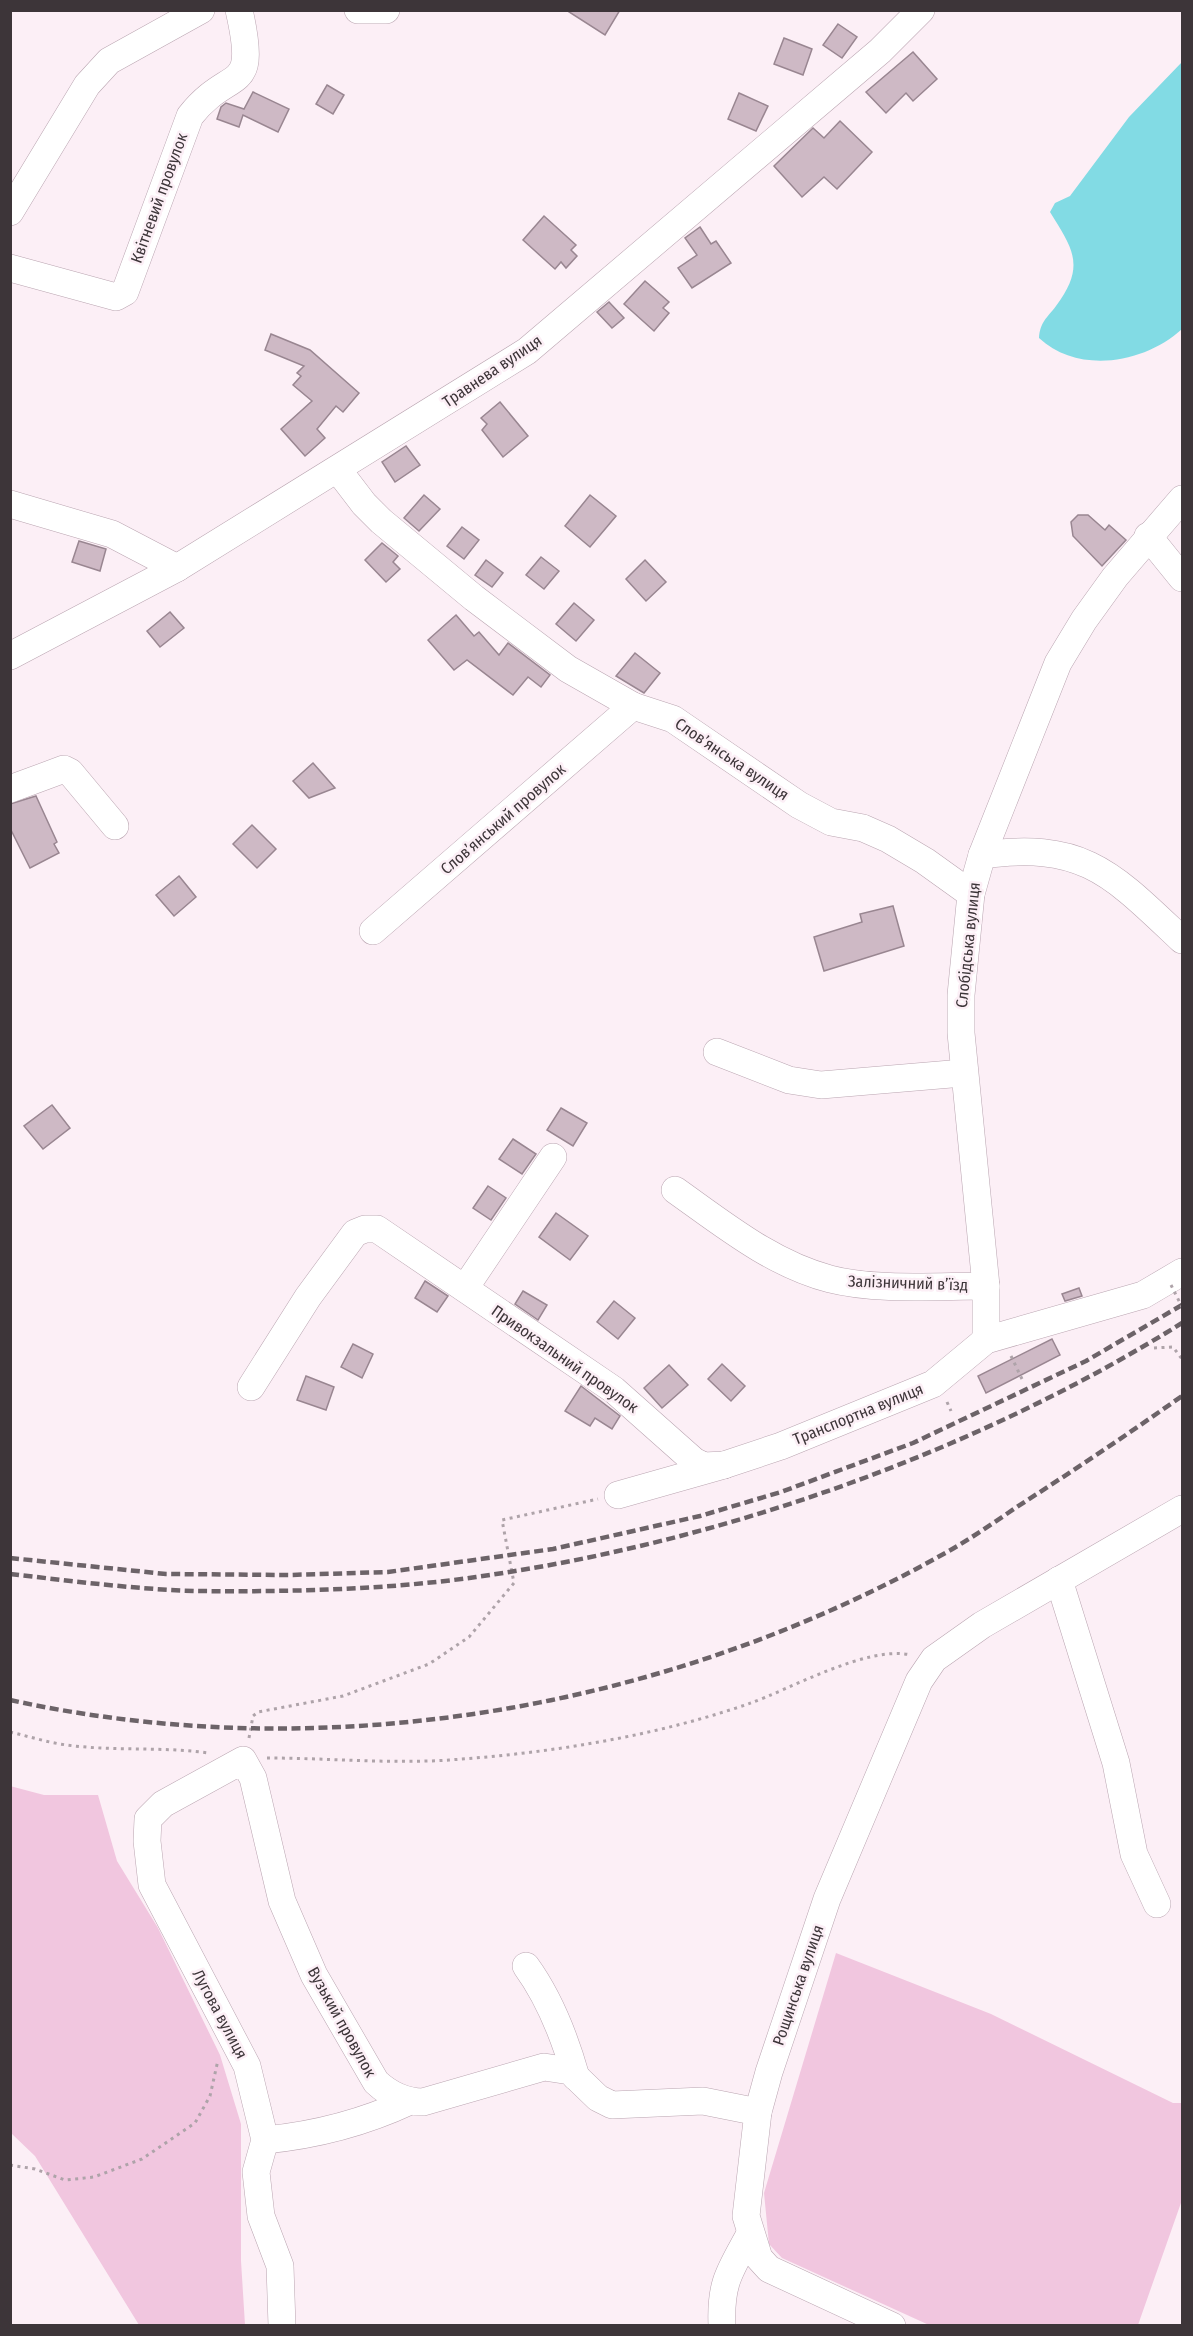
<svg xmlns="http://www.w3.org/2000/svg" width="1193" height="2336" font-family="'Fira Sans Condensed',sans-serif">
	<rect width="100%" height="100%" fill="#fceff6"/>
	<g fill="#f1c6df">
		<polygon points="10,1786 44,1795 98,1795 117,1861 158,1928 220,2055 241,2124 241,2261 245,2325 139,2325 35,2156 11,2133"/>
		<polygon points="836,1953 991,2014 1173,2103 1182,2103 1182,2200 1138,2325 929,2325 782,2258 769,2244 764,2193"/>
	</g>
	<path fill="#82dbe4" d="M1182,62v267c-37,34 -103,46 -143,9 1,-16 8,-20 17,-32 30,-40 17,-57 -6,-94l5,-9 15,-7 59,-79z"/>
	<g fill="#ceb9c5" stroke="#998691" stroke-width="1.5">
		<polygon points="566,10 620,10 605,35"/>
		<polygon points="838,24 857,37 842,58 823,45"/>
		<polygon points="784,38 812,49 803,75 774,64"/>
		<polygon points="913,52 937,79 913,101 906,93 886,113 866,92"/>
		<polygon points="327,85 344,95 333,114 316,104"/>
		<polygon points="253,92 289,109 278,132 243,115 239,127 217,119 221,107 226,103 244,109"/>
		<polygon points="739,93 768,106 756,131 728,119"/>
		<polygon points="840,121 872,152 837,189 824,177 802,197 774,166 813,128 824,138"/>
		<polygon points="544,216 576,245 571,250 577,256 566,268 561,262 555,269 523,240"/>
		<polygon points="700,227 711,244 716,241 731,263 692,288 678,268 697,255 685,238"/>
		<polygon points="645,281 669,302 663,308 669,313 654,331 624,304"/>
		<polygon points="609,302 624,318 612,328 597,312"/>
		<polygon points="271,334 310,350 359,393 343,412 336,406 317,429 325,438 305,456 281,429 312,401 293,385 301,376 297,373 304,366 265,350"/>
		<polygon points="500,402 528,436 503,457 482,430 487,424 481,418"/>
		<polygon points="406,446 420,465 395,482 382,462"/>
		<polygon points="424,495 440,509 419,531 404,518"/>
		<polygon points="590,495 616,516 590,547 565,526"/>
		<polygon points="1078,515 1088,515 1105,530 1109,525 1126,540 1102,566 1073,536 1071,522"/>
		<polygon points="462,527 479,540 464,559 447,546"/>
		<polygon points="79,541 106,549 100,571 72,562"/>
		<polygon points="382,543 398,556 393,562 400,569 386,582 365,560"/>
		<polygon points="541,557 559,571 544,589 526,575"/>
		<polygon points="486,560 503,573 492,587 475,575"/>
		<polygon points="645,560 666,582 646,601 626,579"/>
		<polygon points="574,603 594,620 576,641 556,624"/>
		<polygon points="170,612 184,628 160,647 147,631"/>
		<polygon points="456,615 474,636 479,632 499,655 508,643 550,675 541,687 528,677 513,695 467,660 454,670 428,640"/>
		<polygon points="635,653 660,673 644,693 616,676"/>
		<polygon points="313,763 335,788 309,798 293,781"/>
		<polygon points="36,796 57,842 54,844 59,853 30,868 10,828 10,804"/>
		<polygon points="252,825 276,849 257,868 233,844"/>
		<polygon points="179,876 196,897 174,916 156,895"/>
		<polygon points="893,906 904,946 824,971 814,937 862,922 860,914"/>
		<polygon points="52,1105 70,1128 43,1149 24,1126"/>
		<polygon points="561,1108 587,1123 573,1146 547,1130"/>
		<polygon points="513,1139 536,1154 522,1174 499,1159"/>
		<polygon points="488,1186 506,1198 491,1220 473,1208"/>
		<polygon points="556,1213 588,1236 570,1260 539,1237"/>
		<polygon points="425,1281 448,1296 437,1312 415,1298"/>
		<polygon points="1079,1288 1082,1296 1065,1301 1062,1294"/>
		<polygon points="523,1291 547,1305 538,1320 515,1304"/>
		<polygon points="614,1301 635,1318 618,1339 597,1322"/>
		<polygon points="1052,1339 1060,1355 986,1393 978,1376"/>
		<polygon points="353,1344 373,1354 362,1378 341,1367"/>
		<polygon points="722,1364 745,1386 731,1401 708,1379"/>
		<polygon points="669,1365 688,1385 662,1408 644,1388"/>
		<polygon points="306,1376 334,1387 326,1410 297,1400"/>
		<polygon points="581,1386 620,1416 612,1429 595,1418 590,1426 565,1411"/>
	</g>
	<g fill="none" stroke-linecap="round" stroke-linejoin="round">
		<g stroke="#baa5b1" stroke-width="28">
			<g id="minor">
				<polyline points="358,10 386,10"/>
				<polyline points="10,212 87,85 109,61 201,10"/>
				<path d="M10,268l106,29 9,-5 65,-176c41,-52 69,-18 49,-106"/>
				<polyline points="338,470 364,504 381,521 474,598 568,669 633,706 673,719 799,805 831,822 863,828 888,839 925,861 971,894"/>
				<polyline points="10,504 112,534 177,568"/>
				<polyline points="1148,536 1182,578"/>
				<polyline points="10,656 177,568 527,351 880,51 921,10"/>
				<polyline points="10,789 64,769 70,772 115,826"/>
				<path d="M982,855c102,-14 130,19 200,85"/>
				<polyline points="373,931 633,706"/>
				<polyline points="717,1052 789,1080 821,1085 963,1073"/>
				<path d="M675,1190c48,34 97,74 155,89 47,12 107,7 156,7"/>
				<polyline points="465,1288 553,1157"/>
				<polyline points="986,1340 986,1286 961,1033 961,995 971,894 982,855 1058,663 1084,620 1115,577 1182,499"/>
				<polyline points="251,1387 308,1297 355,1233 365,1229 377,1229 614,1390 694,1461 704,1466 724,1465"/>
				<polyline points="618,1495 724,1465 781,1446 933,1384 986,1340 1143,1295 1182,1272"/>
				<polyline points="1059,1580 1116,1763 1134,1854 1157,1904"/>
				<path d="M526,1966c24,33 39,72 50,111"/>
				<path d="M265,2140c52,-5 98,-17 145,-39"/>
				<path d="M282,2326l-2,-60 -19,-50 -5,-44 9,-32 -18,-74 -95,-181 -5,-44 1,-22 15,-15 80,-44 10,18 29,123 32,74 62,107c14,13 29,20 47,20l121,-35 26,4 28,27 14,7 91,-4 55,11"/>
				<path d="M722,2326c-2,-44 8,-55 28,-92"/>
				<polyline points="892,2326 769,2269 759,2258 746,2216 758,2112 769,2072 827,1899 919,1681 934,1659 982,1625 1182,1509"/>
			</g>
		</g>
		<g stroke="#aea3a9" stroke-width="3" stroke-dasharray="3 4.5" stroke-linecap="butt">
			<polyline points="1154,1348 1173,1347 1182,1359"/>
			<polyline points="1011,1356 1022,1379"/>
			<polyline points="947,1402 951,1411"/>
			<path d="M10,1732c17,4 33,9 50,12 49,8 99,2 148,9"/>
			<polyline points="249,1738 253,1716 258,1712 343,1696 429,1664 469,1637 514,1583 502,1520 598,1499"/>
			<path d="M267,1758c60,0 123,6 182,2 101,-7 203,-23 299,-56 43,-15 119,-59 163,-49"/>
			<polyline points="10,2165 35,2169 65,2180 94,2177 142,2159 195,2123 210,2096 218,2060"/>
		</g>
		<use href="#minor" stroke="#fff" stroke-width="27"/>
		<g stroke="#6c6368" stroke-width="4.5" stroke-dasharray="9 4.5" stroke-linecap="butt">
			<polyline points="10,1558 166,1574 289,1575 388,1572 553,1549 700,1516 781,1492 913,1443 1086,1361 1182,1305"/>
			<path d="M10,1574c62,7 123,15 184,17 93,1 190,-1 282,-14 243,-34 498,-124 706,-254"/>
			<path d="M10,1700c315,69 657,10 937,-148 27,-15 53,-34 79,-51 53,-34 105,-69 156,-105"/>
		</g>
		<polyline stroke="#aea3a9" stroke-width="3" stroke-dasharray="3 4.5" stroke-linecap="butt" points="1171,1285 1182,1307"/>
	</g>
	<g text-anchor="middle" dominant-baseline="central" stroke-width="5" stroke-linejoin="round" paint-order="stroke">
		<g font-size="16" fill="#3d3539" stroke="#fceff6">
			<text transform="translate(159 198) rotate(-70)">Квітневий провулок</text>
			<text transform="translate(492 371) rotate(-34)">Травнева вулиця</text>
			<text transform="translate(732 759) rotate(34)">Слов’янська вулиця</text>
			<text transform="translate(503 819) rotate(-41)">Слов’янський провулок</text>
			<text transform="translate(968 945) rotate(-84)">Слобідська вулиця</text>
			<text transform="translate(908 1283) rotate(2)">Залізничний в’їзд</text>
			<text transform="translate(565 1359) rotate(35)">Привокзальний провулок</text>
			<text transform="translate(858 1414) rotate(-22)">Транспортна вулиця</text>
			<text transform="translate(798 1985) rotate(-71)">Рощинська вулиця</text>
			<text transform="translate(220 2014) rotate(62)">Лугова вулиця</text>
			<text transform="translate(342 2022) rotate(61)">Вузький провулок</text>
		</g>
	</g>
	<rect width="1193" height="2336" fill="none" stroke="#3d3539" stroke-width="24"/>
</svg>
